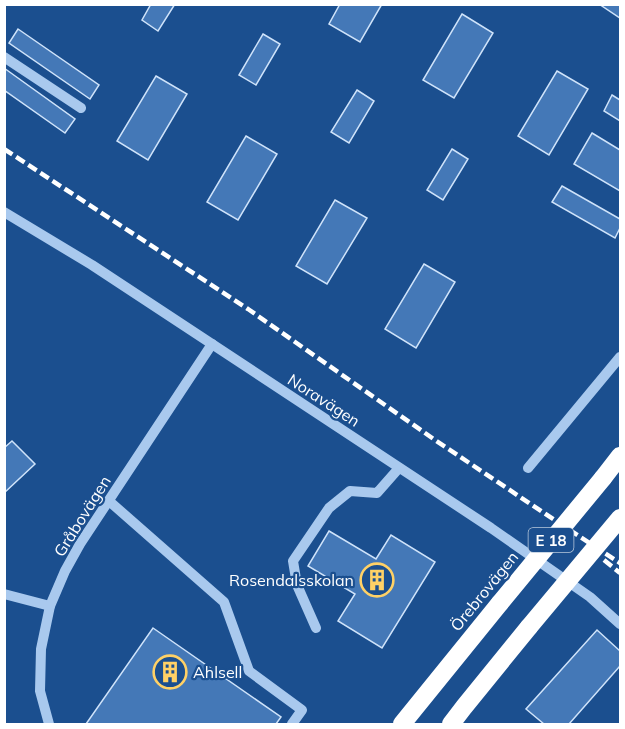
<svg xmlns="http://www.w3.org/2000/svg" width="625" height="729" font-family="Mulish,sans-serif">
	<rect width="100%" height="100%" fill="#1b4f8f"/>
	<g fill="#4478b7" stroke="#cfe3fa" stroke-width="1.5">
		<polygon points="151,4 175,4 158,31 142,20"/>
		<polygon points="340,4 382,4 360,42 329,24"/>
		<polygon points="599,4 620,4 620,18"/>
		<polygon points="462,14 493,33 454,98 423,80"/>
		<polygon points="18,29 99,85 90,99 9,43"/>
		<polygon points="263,34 280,44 256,85 239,75"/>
		<polygon points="4,68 75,119 65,133 4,90"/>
		<polygon points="557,71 588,89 549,155 518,136"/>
		<polygon points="156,76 187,94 148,160 117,141"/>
		<polygon points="357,90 374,101 349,143 331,132"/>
		<polygon points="612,95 620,100 620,121 604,111"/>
		<polygon points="592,133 620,150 620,191 574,164"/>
		<polygon points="246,136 277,154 238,220 207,202"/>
		<polygon points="452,149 468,159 443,200 427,190"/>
		<polygon points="562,186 620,219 620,228 615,238 552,202"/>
		<polygon points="335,200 367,218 327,284 296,266"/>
		<polygon points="424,264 455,282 416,348 385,329"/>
		<polygon points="12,441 35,464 4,493 4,448"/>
		<polygon points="329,531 376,559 391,535 435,562 382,648 338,621 355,594 308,566"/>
		<polygon points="153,628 281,717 276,724 86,724"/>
		<polygon points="597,630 620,651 620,666 569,724 544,724 526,709"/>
	</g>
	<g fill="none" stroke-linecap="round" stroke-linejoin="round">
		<g stroke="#a9c9ee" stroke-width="10">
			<polyline points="4,57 81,108"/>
			<polyline points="4,212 92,265 491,528 590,597 620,624"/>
			<polyline points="528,468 620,357"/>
			<polyline points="109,501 224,602 249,671 302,710 292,724"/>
			<polyline points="4,594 50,606"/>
			<polyline points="316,628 297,585 293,561 329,508 350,491 377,493 399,468"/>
			<polyline points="49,724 40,691 41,649 50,606 65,571 80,544 212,344"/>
		</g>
		<g stroke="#fff" stroke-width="18">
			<polyline points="603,478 620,456"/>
			<polyline points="402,724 500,603"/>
			<polyline points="451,724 464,707 529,627"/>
		</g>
		<g stroke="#fff" stroke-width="4.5" stroke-dasharray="10 4.5" stroke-linecap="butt">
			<polyline points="4,149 248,309 435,440 562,525 620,563"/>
			<polyline points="604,560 620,573"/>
		</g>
		<g stroke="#fff" stroke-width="18">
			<polyline points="500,603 603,478"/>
			<polyline points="529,627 620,518"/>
		</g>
	</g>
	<defs>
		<g id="building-ring" transform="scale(1.725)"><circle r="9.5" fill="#1b4f8f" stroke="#ffd166" stroke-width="1.5"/><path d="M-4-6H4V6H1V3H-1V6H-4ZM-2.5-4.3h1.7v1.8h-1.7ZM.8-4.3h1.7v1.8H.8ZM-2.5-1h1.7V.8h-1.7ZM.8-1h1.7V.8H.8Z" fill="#ffd166"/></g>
	</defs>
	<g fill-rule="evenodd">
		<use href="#building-ring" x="377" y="580"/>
		<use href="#building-ring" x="170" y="672"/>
	</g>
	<g text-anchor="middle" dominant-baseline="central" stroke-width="4.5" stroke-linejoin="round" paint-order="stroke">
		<rect fill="#1b4f8f" stroke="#bbcadd" stroke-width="1.5" x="528.5" y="528" width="45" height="24" rx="4.5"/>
		<g font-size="15" font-weight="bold" fill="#fff">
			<text x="551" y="540">E 18</text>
		</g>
		<g font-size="16" fill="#fff" stroke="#1b4f8f">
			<text transform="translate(324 400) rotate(33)">Noravägen</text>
			<text transform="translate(82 516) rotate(-58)">Gråbovägen</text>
			<text transform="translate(484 591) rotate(-51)">Örebrovägen</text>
		</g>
		<g font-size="16" fill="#fff" stroke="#1b4f8f" text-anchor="end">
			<text x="354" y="580">Rosendalsskolan</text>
			<text x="193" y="672" text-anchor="start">Ahlsell</text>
		</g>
	</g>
	<rect width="625" height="729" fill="none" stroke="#ffffff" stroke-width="12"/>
</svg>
